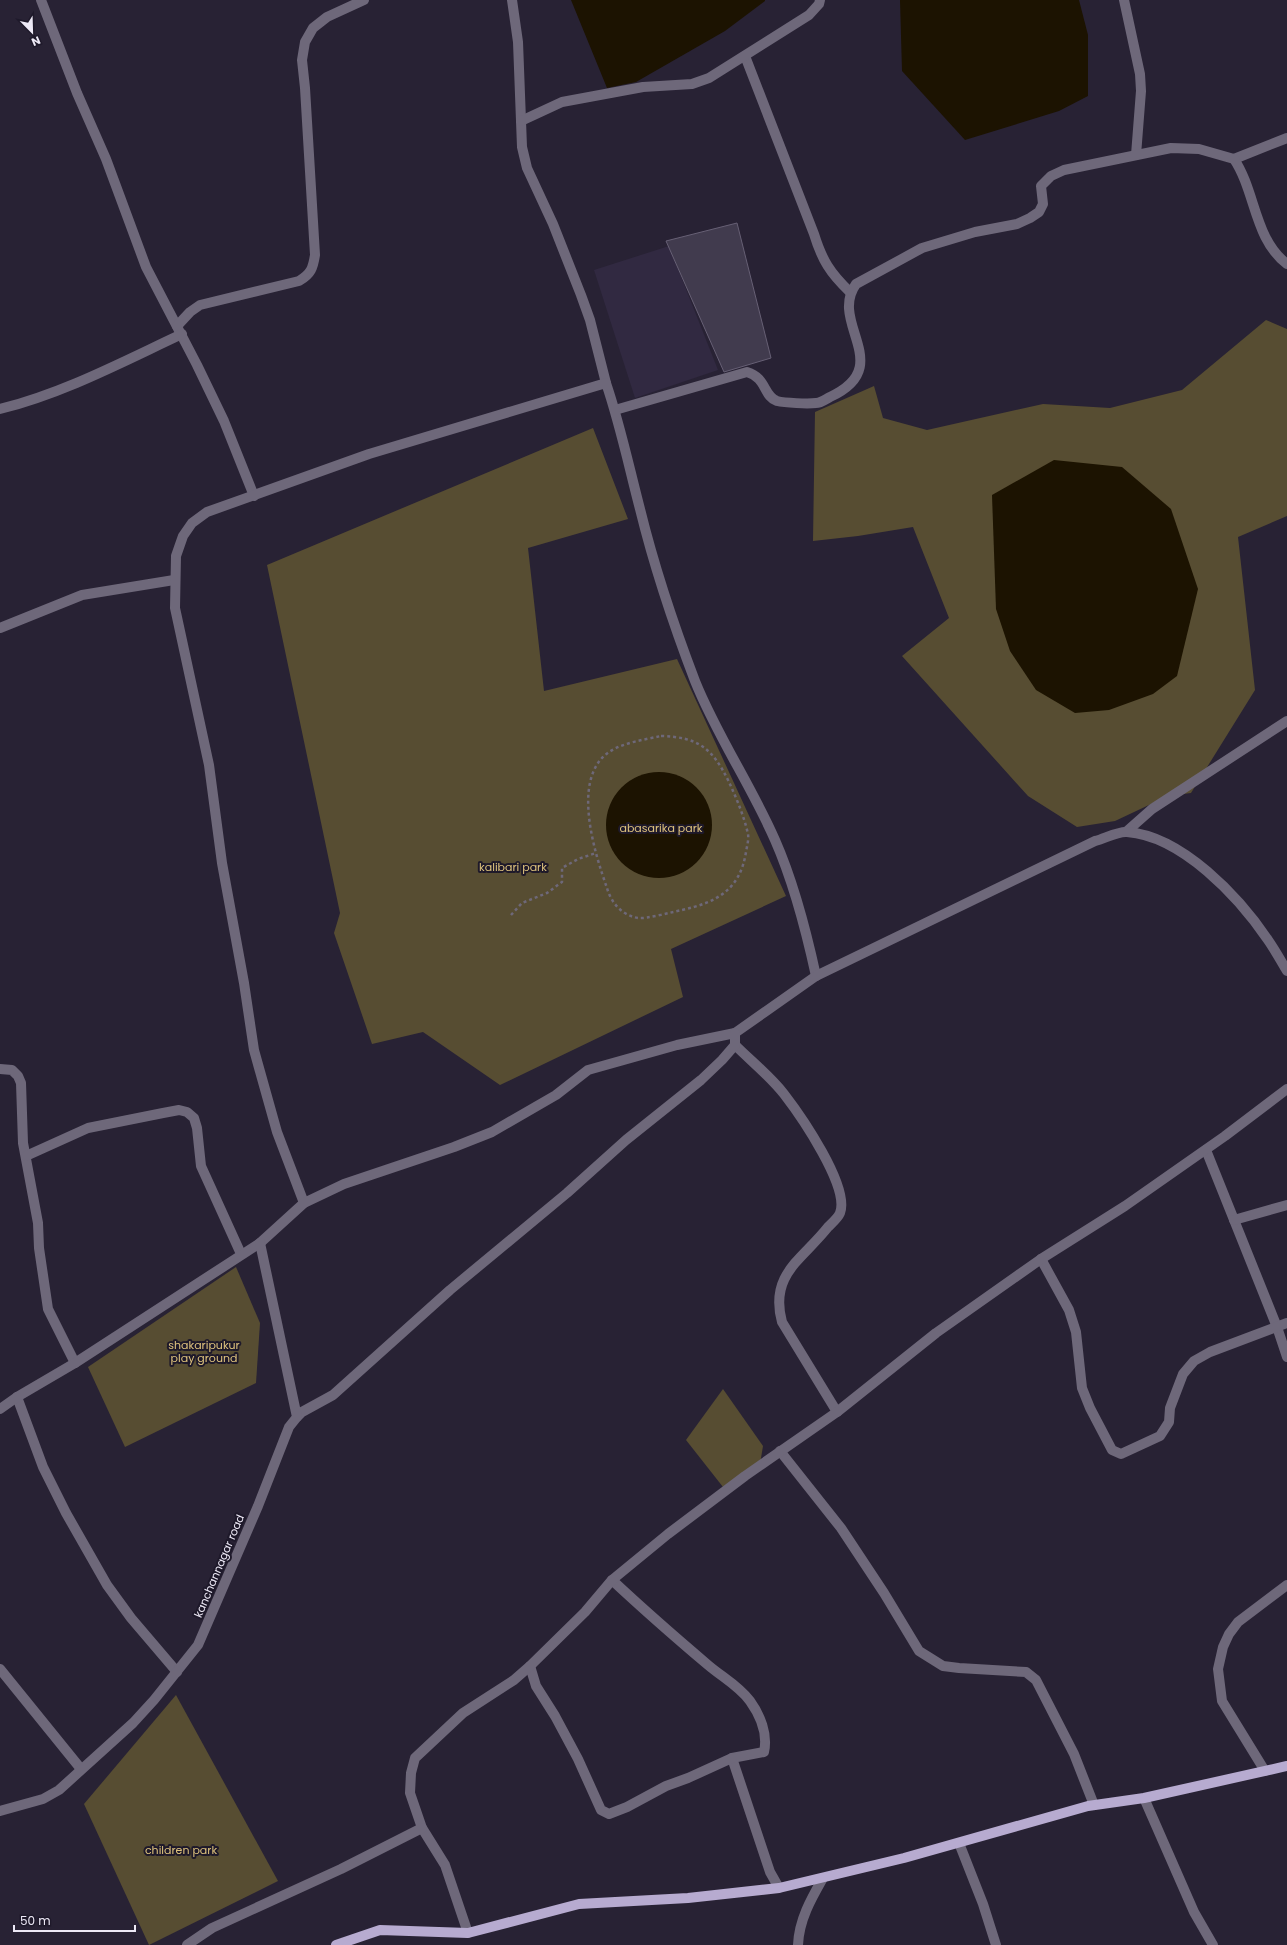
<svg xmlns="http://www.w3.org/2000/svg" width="1287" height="1945" font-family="Poppins,sans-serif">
	<rect width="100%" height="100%" fill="#282234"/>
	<polygon fill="#312941" points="669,246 718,370 635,398 594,270"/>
	<g fill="#574d32">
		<polygon points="1266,320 1287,329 1287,516 1238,537 1255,690 1191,793 1168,796 1115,821 1077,827 1028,796 902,656 949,618 913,527 858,536 813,541 815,412 874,386 883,418 927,430 1043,404 1110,408 1182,390"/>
		<polygon points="593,428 628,519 528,548 544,691 677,659 786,896 671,949 683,997 500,1085 423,1032 372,1044 334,933 340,913 267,565"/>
		<polygon points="236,1267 260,1323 256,1383 125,1447 88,1367"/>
		<polygon points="723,1389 763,1446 760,1464 723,1487 686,1440"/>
		<polygon points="176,1695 278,1881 149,1945 84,1804"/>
	</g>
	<g fill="#1c1301">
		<polygon points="571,0 765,0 765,1 725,31 636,82 607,88"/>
		<polygon points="900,0 1079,0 1088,35 1088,96 1059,111 965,140 902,71"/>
		<polygon points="1054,460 1122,467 1171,509 1198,589 1177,676 1153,694 1109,710 1075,713 1036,690 1010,651 996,609 992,495"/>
		<circle cx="659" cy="825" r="53"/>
	</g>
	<polygon fill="#413b4e" stroke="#676075" points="737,223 771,358 724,372 666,241"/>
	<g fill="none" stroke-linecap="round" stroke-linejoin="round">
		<g stroke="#6e6879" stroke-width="2.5" stroke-dasharray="3 3" stroke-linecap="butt">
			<path d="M661,736c37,1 51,12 67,44 8,17 16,36 20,54 1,5 -1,12 -2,18 -6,38 -29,50 -64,58 -10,2 -35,9 -44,8 -17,-3 -27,-16 -31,-30 -12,-34 -34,-103 -3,-132 14,-13 39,-16 57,-20z"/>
			<polyline points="511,915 522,903 547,893 562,882 562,868 578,859 596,853"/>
		</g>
		<g stroke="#6e687a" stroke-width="10">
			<polyline points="41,0 77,93 106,159 146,267 197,365 224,421 254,496"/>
			<polyline points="512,0 518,42 522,147 527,168 553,224 581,295 590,320 606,383"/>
			<polyline points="1124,0 1140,74 1141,91 1136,155"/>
			<path d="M745,56l69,178c8,26 16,39 36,58"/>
			<polyline points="521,121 562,102 643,87 692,84 709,78 809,15 819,4 820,0"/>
			<polyline points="1234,159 1287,138"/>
			<path d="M177,326l13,-14 10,-7 99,-24c12,-7 14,-13 16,-26l-10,-167 -3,-28 3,-18 8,-14 14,-11 37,-17"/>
			<path d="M0,409c64,-16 122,-47 182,-75"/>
			<path d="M615,410l132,-38c20,6 16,24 30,29 8,2 31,3 39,2 5,0 10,-4 14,-6 67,-31 -2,-74 26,-113l66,-36 53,-16 42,-8 13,-6 9,-6 4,-8 -2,-18 10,-10 13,-6 107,-22 28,1 35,10c22,33 20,80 53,105"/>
			<polyline points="0,628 82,595 174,580"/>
			<polyline points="1126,832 1152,809 1287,721"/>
			<path d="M735,1045c16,16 35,31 49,49 17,22 66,93 56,119 -2,5 -8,10 -12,14 -25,32 -59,47 -46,95l55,90"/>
			<polyline points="0,1069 12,1070 18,1076 21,1083 23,1143 38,1223 39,1248 48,1309 75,1363"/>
			<polyline points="1206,1150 1277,1327 1287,1357"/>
			<polyline points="26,1156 88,1128 163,1113 179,1110 187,1112 194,1118 197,1128 201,1166 241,1254"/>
			<path d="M304,1203l-27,-71 -23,-82 -10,-67 -22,-120 -13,-98 -34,-157 1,-52 7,-20 9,-13 15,-11 162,-58 237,-71c14,41 23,84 34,126 14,57 34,117 55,172 22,55 56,104 80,159 19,43 31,90 41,136"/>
			<polyline points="1234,1220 1287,1205"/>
			<polyline points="1041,1259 1069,1310 1076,1332 1082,1388 1090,1408 1112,1450 1121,1454 1160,1436 1169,1422 1170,1408 1183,1374 1194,1361 1210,1352 1287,1323"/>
			<polyline points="17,1397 43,1467 66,1513 107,1585 131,1618 177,1672"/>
			<path d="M0,1409l17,-12 58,-34 185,-120 44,-40 40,-19 110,-37 38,-15 64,-37 32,-25 89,-25 58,-12 81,-57 279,-135c9,-2 23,-10 32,-9 55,4 112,65 141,108 7,10 13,21 19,31"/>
			<polyline points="297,1417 302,1412 333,1395 450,1290 567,1193 626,1140 701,1080 722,1060 735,1045 735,1033"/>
			<polyline points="780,1451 841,1528 884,1593 919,1651 943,1666 959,1668 1026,1672 1036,1680 1074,1754 1094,1805"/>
			<path d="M612,1580c31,29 63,57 96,85 14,12 31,21 42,36 10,14 18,33 14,51l-32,6 38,114 9,16"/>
			<polyline points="530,1666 536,1686 555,1716 578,1759 601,1810 609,1814 627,1807 666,1786 688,1778 732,1758"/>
			<polyline points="0,1669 81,1769"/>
			<polyline points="1265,1771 1222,1701 1218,1669 1223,1647 1229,1634 1238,1622 1287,1585"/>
			<polyline points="1144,1798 1194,1912 1213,1945"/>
			<polyline points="0,1811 43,1799 59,1790 133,1723 154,1700 198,1645 258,1506 289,1427 297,1417 260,1243"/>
			<polyline points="959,1843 983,1904 996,1945"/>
			<polyline points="468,1933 445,1865 422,1828 410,1793 411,1773 415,1758 463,1713 514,1680 530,1666 585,1612 612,1580 668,1534 745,1476 837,1412 936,1333 1041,1259 1125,1206 1225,1136 1287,1089"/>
			<polyline points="187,1945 212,1928 341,1869 422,1828"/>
			<path d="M798,1945c1,-25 13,-46 25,-67"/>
		</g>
		<polyline stroke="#b7abd0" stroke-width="10" points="336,1945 380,1930 468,1933 579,1904 688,1898 779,1888 904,1858 1088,1806 1144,1798 1287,1766"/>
	</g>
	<g text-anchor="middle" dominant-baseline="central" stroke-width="4" stroke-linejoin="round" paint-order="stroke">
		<g font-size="11" fill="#dfc37e" stroke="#1e192a">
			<text x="661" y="828">abasarika park</text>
			<text x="513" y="867">kalibari park</text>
			<text x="204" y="1345">shakaripukur<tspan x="204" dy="13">play ground</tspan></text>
			<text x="181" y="1850">children park</text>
		</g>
		<g font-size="11" fill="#ede9f6" stroke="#1e192a">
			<text transform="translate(219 1566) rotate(-67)">kanchannagar road</text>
		</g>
	</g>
	<g transform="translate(32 32) rotate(157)" stroke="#1e192a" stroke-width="3" paint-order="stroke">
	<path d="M0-3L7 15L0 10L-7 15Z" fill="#ede9f6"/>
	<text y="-6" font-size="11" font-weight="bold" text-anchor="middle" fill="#ede9f6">N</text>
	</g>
	<path d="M14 1925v6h121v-6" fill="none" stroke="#ede9f6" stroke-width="2"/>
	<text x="20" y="1925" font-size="12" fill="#ede9f6" stroke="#1e192a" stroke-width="3" paint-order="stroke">50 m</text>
</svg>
